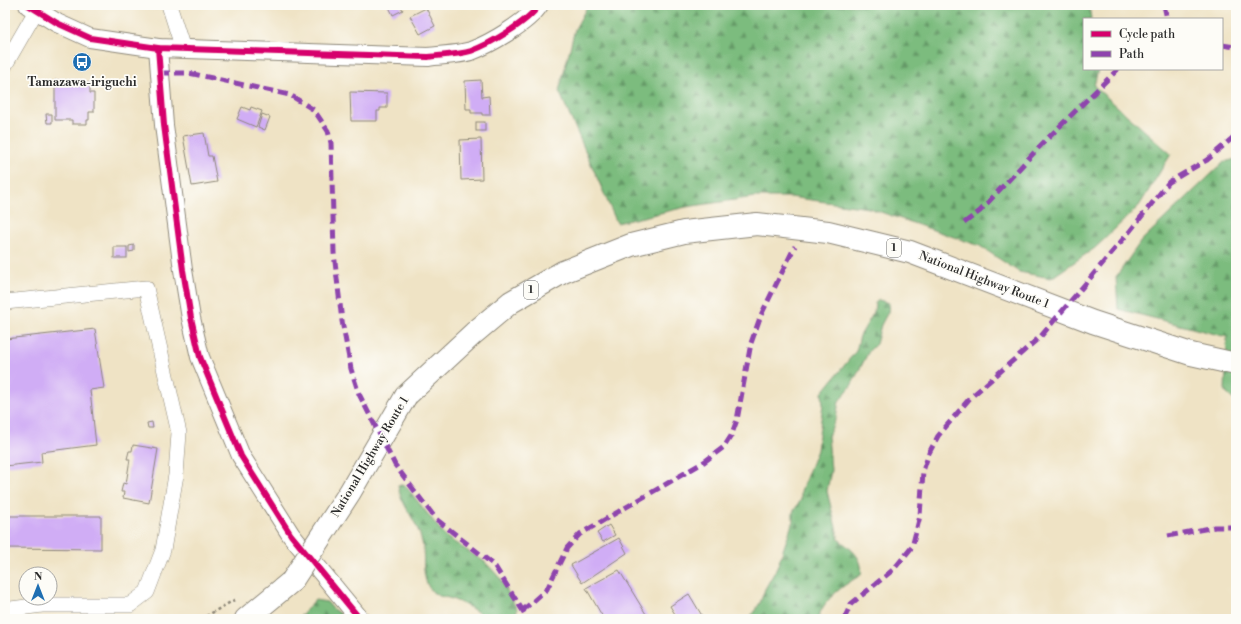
<svg xmlns="http://www.w3.org/2000/svg" width="1241" height="624" font-family="'Libre Bodoni',serif">
	<defs>
		<pattern id="forest-firs" width="22" height="20" patternUnits="userSpaceOnUse"><rect width="22" height="20" fill="#7bbc7e"/><path d="M5 1l3.5 6h-7zM16 11l3.5 6h-7z" fill="#659967"/></pattern>
	</defs>
	<rect width="100%" height="100%" fill="#fdfcf7"/>
	<filter id="ink" filterUnits="userSpaceOnUse"><feTurbulence type="fractalNoise" baseFrequency=".025" numOctaves="2"/><feDisplacementMap in="SourceGraphic" scale="8" xChannelSelector="R" yChannelSelector="G"/><feConvolveMatrix kernelMatrix="1 2 1 2 8 2 1 2 1" color-interpolation-filters="sRGB"/></filter>
	<filter id="wash" filterUnits="userSpaceOnUse"><feTurbulence type="fractalNoise" baseFrequency=".012" numOctaves="4" result="noise"/><feDisplacementMap in="SourceGraphic" scale="16" xChannelSelector="R" yChannelSelector="G"/><feGaussianBlur stdDeviation="0.9" result="paint"/><feColorMatrix in="noise" values="0 0 0 0 0 0 0 0 0 0 0 0 0 0 0 0 0 1.4 0 .05"/><feComposite in="paint" operator="in"/></filter>
	<g filter="url(#wash)">
		<rect width="100%" height="100%" fill="#efe3c5"/>
		<g fill="url(#forest-firs)" stroke="#537454">
			<polygon points="588,5 1089,5 1091,19 1084,19 1084,69 1098,69 1094,86 1171,154 1139,206 1095,248 1051,278 1019,272 980,246 869,208 790,197 755,197 686,207 617,223 559,91 575,29"/>
			<polygon points="1236,159 1236,402 1225,392 1227,337 1118,309 1116,277 1141,241 1224,162"/>
			<path d="M879,300l10,3 -1,9 -7,13 -5,19 -7,7 -18,35 -12,15 -3,17 -8,18 3,34 -4,21 12,49c13,9 25,19 22,35 -16,9 -39,25 -43,44h-69l11,-16 5,-14 12,-21 16,-47v-9l8,-12v-9l16,-41 6,-46 -1,-11 34,-42 4,-15 14,-24 1,-9z"/>
			<path d="M404,484l42,53 39,25 15,16 17,31 -1,10h-30c-9,-9 -22,-15 -34,-20 -5,-2 -13,-2 -17,-5 -16,-12 -9,-36 -13,-52 -4,-21 -21,-36 -24,-56z"/>
			<polygon points="315,600 327,602 333,609 347,619 298,619"/>
		</g>
		<g id="blocks">
			<g fill="#d0adf5">
				<polygon points="388,5 400,5 403,10 393,15"/>
				<polygon points="426,8 435,26 420,34 410,16"/>
				<polygon points="55,80 80,80 80,83 90,83 90,93 94,93 94,112 89,112 89,120 87,120 87,124 72,124 72,120 55,120"/>
				<polygon points="481,80 482,97 489,96 490,115 482,115 482,113 471,113 471,109 466,109 465,81"/>
				<polygon points="350,92 387,93 387,108 380,108 380,111 377,111 377,121 351,121"/>
				<polygon points="242,107 250,110 251,107 262,111 256,127 237,119"/>
				<polygon points="46,114 52,114 52,123 47,123"/>
				<polygon points="262,114 270,117 265,130 258,127"/>
				<rect x="476" y="122" width="9" height="9"/>
				<polygon points="204,133 208,156 212,156 217,182 192,186 183,136"/>
				<polygon points="481,139 482,179 461,180 460,140"/>
				<polygon points="134,245 134,251 129,252 129,246"/>
				<rect x="114" y="247" width="13" height="11"/>
				<polygon points="95,329 104,388 90,390 96,445 41,452 42,462 5,466 5,339"/>
				<polygon points="152,422 153,428 148,428 147,423"/>
				<polygon points="133,445 158,449 149,503 123,498 124,492 121,492 123,483 126,484 130,459 127,459 129,451 132,451"/>
				<polygon points="5,516 101,516 101,549 5,548"/>
				<polygon points="609,525 615,535 603,542 597,533"/>
				<polygon points="619,538 627,553 582,583 571,565"/>
				<polygon points="619,570 649,619 604,619 586,588"/>
				<polygon points="689,594 704,619 678,619 670,606"/>
			</g>
		</g>
	</g>
	<g filter="url(#ink)">
		<use href="#blocks" fill-opacity="0" stroke="#8d8778" stroke-width="1"/>
		<g fill="none" stroke-linecap="round" stroke-linejoin="round">
			<g stroke="#8d8778" stroke-width="16">
				<g id="minor">
					<polyline points="169,5 183,49"/>
					<polyline points="5,65 36,11"/>
					<polyline points="5,302 146,288 179,433 176,475 163,550 147,592 130,605 42,605 11,609 5,619"/>
				</g>
			</g>
			<g stroke="#8d8778" stroke-width="20">
				<g id="tertiary">
					<path d="M28,5l29,18 33,15 68,10 270,9c13,-2 30,-2 43,-6 19,-7 57,-29 68,-46"/>
					<polyline points="158,48 164,125 183,270 191,318 200,357 241,456 291,535 360,619"/>
				</g>
			</g>
			<g stroke="#8d8778" stroke-width="24">
				<g id="trunk">
					<polyline points="406,396 474,333 511,302 563,272 631,245 684,232 757,224 828,232 910,252 1093,322 1191,354 1236,364"/>
					<polyline points="246,619 292,581"/>
				</g>
			</g>
			<polyline stroke="#8d8778" stroke-width="2.5" stroke-dasharray="3 3" stroke-linecap="butt" points="201,619 236,599"/>
			<use href="#minor" stroke="#fff" stroke-width="15"/>
			<use href="#tertiary" stroke="#fff" stroke-width="18"/>
			<use href="#trunk" stroke="#fff" stroke-width="22"/>
			<g stroke="#8d8778" stroke-width="24" stroke-linecap="butt">
				<polyline id="trunk-bridge" points="292,581 350,492 406,396"/>
			</g>
			<use href="#trunk-bridge" stroke="#fff" stroke-width="22"/>
			<g stroke="#8e44ad" stroke-width="5" stroke-dasharray="10 5" stroke-linecap="butt">
				<polyline points="1164,5 1167,19"/>
				<polyline points="1222,45 1236,47"/>
				<polyline points="160,73 189,73 290,95 314,110 328,131 331,143 334,253 342,321 351,369 359,394 395,465 436,519 494,565 528,619"/>
				<polyline points="964,223 980,211 1042,144 1118,69"/>
				<polyline points="1168,536 1215,527 1236,527"/>
				<polyline points="522,611 547,589 567,548 580,534 704,462 724,447 731,436 737,420 751,343 761,315 795,246"/>
				<polyline points="844,619 851,604 894,569 912,547 920,516 923,471 929,453 938,436 970,398 1041,336 1130,231 1169,182 1207,160 1236,135"/>
			</g>
			<g stroke="#fdfcf7" stroke-width="8">
				<g id="cycleway">
					<path d="M28,5l29,18 33,15 68,10 270,9c13,-2 30,-2 43,-6 19,-7 57,-29 68,-46"/>
					<polyline points="158,48 164,125 183,270 191,318 200,357 241,456 291,535 360,619"/>
				</g>
			</g>
			<use href="#cycleway" stroke="#d6006c" stroke-width="6"/>
		</g>
	</g>
	<defs>
		<g id="bus-disc" transform="scale(1)"><circle r="9.5" fill="#1f6fb2" stroke="#fdfcf7"/><path d="M-5-6H5V4H4V6H2V4H-2V6H-4V4H-5ZM-3.5-4V0h7V-4ZM-3.5 1.2v1.5H-2V1.2ZM2 1.2v1.5H3.5V1.2Z" fill="#fff"/></g>
	</defs>
	<g fill-rule="evenodd">
		<use href="#bus-disc" x="82" y="62"/>
	</g>
	<g text-anchor="middle" dominant-baseline="central" stroke-width="3.5" stroke-linejoin="round" paint-order="stroke">
		<g fill="#fdfcf7" stroke="#6a6a68" stroke-width="1">
			<rect x="887" y="239" width="14" height="18" rx="3"/>
			<rect x="524" y="281" width="14" height="18" rx="3"/>
		</g>
		<g font-size="11" font-weight="bold" fill="#2b2b2b">
			<text x="894" y="248">1</text>
			<text x="531" y="290">1</text>
		</g>
		<g font-size="12" font-weight="bold" fill="#2b2b2b" stroke="#fdfcf7">
			<text x="82" y="82">Tamazawa-iriguchi</text>
		</g>
		<g font-size="12" fill="#2b2b2b" stroke="#fdfcf7">
			<text transform="translate(984 280) rotate(21)">National Highway Route 1</text>
			<text transform="translate(370 457) rotate(-59)">National Highway Route 1</text>
		</g>
	</g>
	<rect width="1241" height="624" fill="none" stroke="#fdfcf7" stroke-width="20"/>
	<rect x="1083" y="18" width="140" height="52" fill="#fdfcf7" stroke="#a9a8a5"/>
	<rect x="1091" y="31" width="20" height="6" fill="#d6006c" stroke="#a9a8a5"/>
	<text x="1119" y="38" font-size="12" fill="#2b2b2b">Cycle path</text>
	<rect x="1091" y="51" width="20" height="6" fill="#8e44ad" stroke="#a9a8a5"/>
	<text x="1119" y="58" font-size="12" fill="#2b2b2b">Path</text>
	<g transform="translate(38 586)"><circle r="19" fill="#fdfcf7" stroke="#a9a8a5"/>
	<path d="M0-3L7 15L0 10L-7 15Z" fill="#1f6fb2"/>
	<text y="-6" font-size="11" font-weight="bold" text-anchor="middle" fill="#2b2b2b">N</text>
	</g>
</svg>
